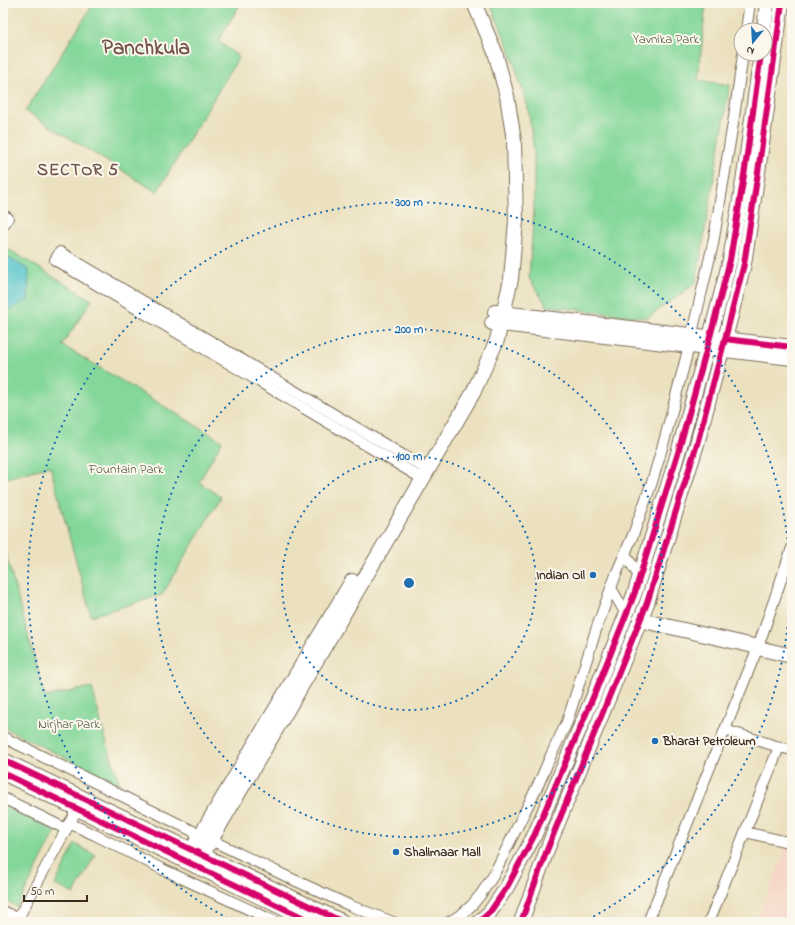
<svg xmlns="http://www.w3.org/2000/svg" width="795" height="925" font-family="'Indie Flower',sans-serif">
	<rect width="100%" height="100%" fill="#fbf7ec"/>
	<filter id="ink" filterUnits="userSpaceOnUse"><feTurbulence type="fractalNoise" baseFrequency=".025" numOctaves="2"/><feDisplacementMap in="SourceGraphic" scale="8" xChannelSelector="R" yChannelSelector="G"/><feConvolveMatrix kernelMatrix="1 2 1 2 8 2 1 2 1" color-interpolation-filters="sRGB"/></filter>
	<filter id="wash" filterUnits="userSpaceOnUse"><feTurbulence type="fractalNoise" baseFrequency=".012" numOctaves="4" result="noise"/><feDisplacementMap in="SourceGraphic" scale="16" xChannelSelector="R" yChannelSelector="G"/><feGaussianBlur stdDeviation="0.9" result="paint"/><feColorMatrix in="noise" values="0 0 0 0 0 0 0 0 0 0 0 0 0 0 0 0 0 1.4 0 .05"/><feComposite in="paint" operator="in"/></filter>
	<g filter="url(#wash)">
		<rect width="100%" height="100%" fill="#ebe1bf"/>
		<polygon fill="#f5d3c2" points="787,846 792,848 792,922 757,922"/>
		<g fill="#83d79a" stroke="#5f805c">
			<polygon points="94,3 241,3 218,41 239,57 157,192 25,111"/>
			<polygon points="490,3 706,3 698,80 730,85 696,283 647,318 547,306 529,278 534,209 534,151 528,107 510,51"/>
			<polygon points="3,246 92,300 62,345 222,441 199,482 221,497 162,595 91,616 50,466 3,479"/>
			<polygon points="3,544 45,697 92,687 103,731 120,785 3,727"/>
			<polygon points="3,805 56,831 17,907 3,899"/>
			<polygon points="75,844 95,855 74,894 55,885"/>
			<polygon points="543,916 564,922 541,922"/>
		</g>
		<polygon fill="#57c5cb" stroke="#497874" points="6,256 29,270 28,300 3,313 3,258"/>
	</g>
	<g filter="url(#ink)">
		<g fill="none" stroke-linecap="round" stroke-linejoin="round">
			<g stroke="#796a56" stroke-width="12">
				<g id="street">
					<polyline points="746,30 750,3"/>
					<polyline points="3,215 8,218 3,226"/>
					<polyline points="423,479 55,260 60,252 428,470"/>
					<polyline points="625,554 639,576"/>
					<polyline points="611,588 626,614"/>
					<polyline points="725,730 779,747 792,750"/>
					<polyline points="3,737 211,840 292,879 351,906 393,922"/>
					<polyline points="3,798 66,829"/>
					<polyline points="69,823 95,835 162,869 276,922"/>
					<polyline points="745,832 792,843"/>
					<polyline points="3,911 18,919"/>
					<polyline points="16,922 80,804"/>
					<polyline points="449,922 462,914 472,905 481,894 493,876 539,783 552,753 567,722 596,630 611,588 617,572 633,535 652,482 665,438 689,346 713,244 734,117 743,54"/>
					<polyline points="648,922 758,647 792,548"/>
					<polyline points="709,922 779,747"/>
				</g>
			</g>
			<g stroke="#796a56" stroke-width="16">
				<g id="secondary">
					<polyline points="764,30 767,3"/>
					<polyline points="495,312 792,347"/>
					<polyline points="492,323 792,358"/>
					<polyline points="640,620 758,647 758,648 792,656"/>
					<polyline points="3,760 343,922"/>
					<polyline points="3,773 312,922"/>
					<polyline points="185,861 352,581"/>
					<polyline points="196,866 473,393 497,340 511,279 516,221 514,141 507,96 495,52 474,3"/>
					<polyline points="479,922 490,912 507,887 535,834 594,695 634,595 678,453 710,337 730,260 745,169 761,54"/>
					<polyline points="521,922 547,850 647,603 697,444 725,339 744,264 758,172 782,3"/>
				</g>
			</g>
			<use href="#street" stroke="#fff" stroke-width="10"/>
			<use href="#secondary" stroke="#fff" stroke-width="14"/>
			<g stroke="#fbf7ec" stroke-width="8">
				<g id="cycleway">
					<polyline points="725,339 792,347"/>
					<polyline points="3,760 343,922"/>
					<polyline points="3,773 312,922"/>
					<polyline points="479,922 490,912 507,887 535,834 594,695 634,595 678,453 710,337 730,260 745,169 761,54"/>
					<polyline points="521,922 547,850 647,603 697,444 725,339 744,264 758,172 782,3"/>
				</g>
			</g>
			<use href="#cycleway" stroke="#d6006c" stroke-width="6"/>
		</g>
	</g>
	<g fill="none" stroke="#1f6fb2" stroke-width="2" stroke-dasharray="2 4">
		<circle cx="409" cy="583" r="127"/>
		<circle cx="409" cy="583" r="254"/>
		<path d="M233 921A381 381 0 1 1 585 921"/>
	</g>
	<g fill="#1f6fb2" stroke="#fbf7ec" stroke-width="1.5">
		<circle cx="593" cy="575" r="4"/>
		<circle cx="655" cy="741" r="4"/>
		<circle cx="396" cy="852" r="4"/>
	</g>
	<g text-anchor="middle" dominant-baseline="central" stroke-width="4" stroke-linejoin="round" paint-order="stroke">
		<g font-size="13" fill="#4d553d" stroke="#fbf7ec">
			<text x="666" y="39">Yavnika Park</text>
			<text x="126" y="469">Fountain Park</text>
			<text x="69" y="724">Nirjhar Park</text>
		</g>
		<g font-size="13" font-weight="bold" fill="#3b2a1e" stroke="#fbf7ec" text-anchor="start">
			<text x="585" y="575" text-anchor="end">Indian Oil</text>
			<text x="663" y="741">Bharat Petroleum</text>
			<text x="404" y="852">Shalimaar Mall</text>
		</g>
		<g font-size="17" font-weight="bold" letter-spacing="1" fill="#72544a" stroke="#fbf7ec">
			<text x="78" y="170">SECTOR 5</text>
		</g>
		<g font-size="21" font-weight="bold" fill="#72544a" stroke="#fbf7ec">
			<text x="146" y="49">Panchkula</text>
		</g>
	</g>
	<circle cx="409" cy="583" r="6" fill="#1f6fb2" stroke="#fbf7ec" stroke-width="2"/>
	<g font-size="12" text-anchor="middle" font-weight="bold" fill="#1f6fb2" stroke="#fbf7ec" stroke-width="4" stroke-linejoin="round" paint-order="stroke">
		<text x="409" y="206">300 m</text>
		<text x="409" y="333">200 m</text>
		<text x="409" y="460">100 m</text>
	</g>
	<rect width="795" height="925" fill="none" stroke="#fbf7ec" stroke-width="16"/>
	<g transform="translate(753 42) rotate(198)"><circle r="19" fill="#fbf7ec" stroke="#aea59a"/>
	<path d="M0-3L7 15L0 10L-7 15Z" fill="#1f6fb2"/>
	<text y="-6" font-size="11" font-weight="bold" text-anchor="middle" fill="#3b2a1e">N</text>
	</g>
	<path d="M24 895v6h63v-6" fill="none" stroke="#3b2a1e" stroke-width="2"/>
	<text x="30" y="895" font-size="12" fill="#3b2a1e" stroke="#fbf7ec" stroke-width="3" paint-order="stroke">50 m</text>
</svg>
